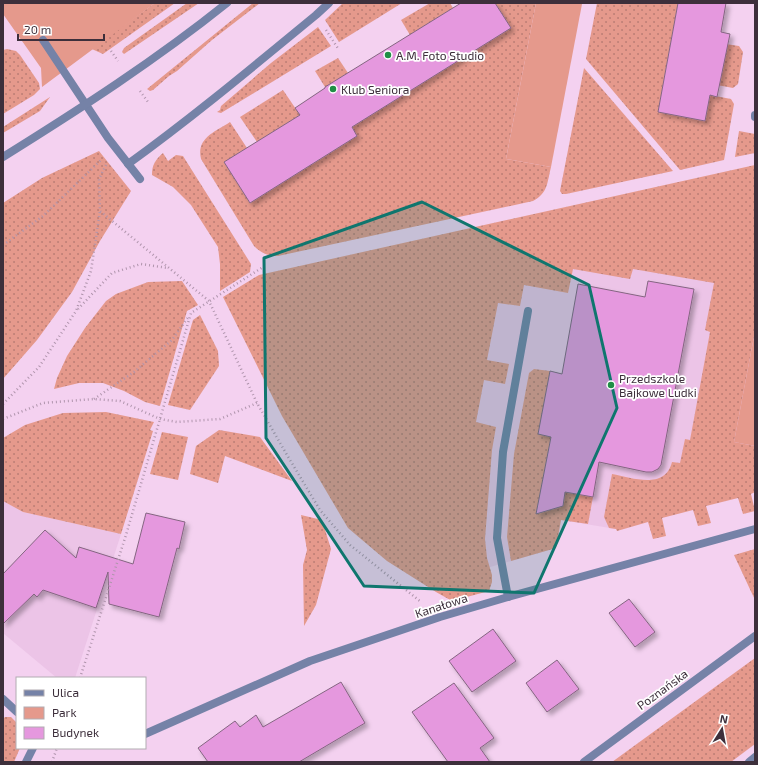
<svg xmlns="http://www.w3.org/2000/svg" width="758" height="765" font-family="'Exo 2',sans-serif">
	<defs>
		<pattern id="grass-dots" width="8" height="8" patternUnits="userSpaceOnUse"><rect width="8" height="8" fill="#e5998c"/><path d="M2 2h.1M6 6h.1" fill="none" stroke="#bb7d74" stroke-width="1.8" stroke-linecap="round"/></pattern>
		<filter id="shadow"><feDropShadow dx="3.5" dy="3.5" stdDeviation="2" flood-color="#0004"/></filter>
	</defs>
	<rect width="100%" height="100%" fill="#f4d1f0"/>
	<g fill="#ecc4e7">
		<polygon points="755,212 755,490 616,529 561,520 556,548 449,579 476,280"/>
		<polygon points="3,501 23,512 121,534 75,678 57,678 3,633"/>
	</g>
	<g fill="url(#grass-dots)">
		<polygon points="155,3 175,3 103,54 85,46 102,41"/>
		<polygon points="187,3 199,3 124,54 122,52 124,48"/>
		<polygon points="253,3 260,3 212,40 177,71 169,76 153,90 150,91 147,89"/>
		<polygon points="343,3 402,3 339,42 325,20"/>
		<polygon points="430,3 450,3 453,8 410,35 401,20"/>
		<path d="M495,3h41l-30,156 45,8c-4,16 -3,26 -18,34l-255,55c-10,0 -17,-3 -24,-10l-53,-87c-5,-21 14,-27 29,-37l17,26 -23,14 26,41 107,-67 -5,-9 159,-99z"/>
		<polygon points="597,3 678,3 658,112 705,121 710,95 731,99 734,104 724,160 680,170 586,59"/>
		<polygon points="318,27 331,46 221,113 217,112 220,110 221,106 271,63"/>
		<polygon points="719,43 739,46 743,52 738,84 733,88 712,84"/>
		<polygon points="7,49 16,51 20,55 39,83 40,89 34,95 3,114 3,50"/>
		<polygon points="338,58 348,73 325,87 315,71"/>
		<polygon points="584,68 673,171 566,194 562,194 560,191"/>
		<polygon points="283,90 300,115 257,142 240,117"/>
		<polygon points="50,97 40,111 3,133 3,127"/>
		<polygon points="739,131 755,134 755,153 735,157"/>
		<polygon points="99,151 131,191 100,241 72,292 37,340 3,379 3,203 42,178"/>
		<path d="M163,153l5,8 8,-6 7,1 68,108 -1,8 -30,19v-27l-2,-17 -27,-42 -18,-18 -21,-12c0,-10 3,-15 11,-22z"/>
		<path d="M755,165v166l-21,111 21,4v46l-4,2 4,17 -12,3 -5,-16 -32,8 5,17 -13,3 -5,-16 -31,8 4,18 -13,3 -5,-17 -31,9 -1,-2 -7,-1 -5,-11 8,-43c21,4 53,16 60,-12l8,1 5,-24 5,1 20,-108 -5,-2 9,-47 -81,-14 -3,10 -57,-10 -5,24 -44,-8 -4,21 -22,-3 -11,57 22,4 -4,20 -21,-4 -8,42 20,5 -4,23 -7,89 2,19 5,17v7l-3,9 -37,10 -16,-9 -49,-31 -39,-33 -66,-112 -59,-119 36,-22z"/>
		<polygon points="182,281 198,305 187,311 160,406 145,402 124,391 103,383 79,383 54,389 57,378 67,356 85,328 106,301 116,294 148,282"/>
		<polygon points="200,315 218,351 219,366 190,410 168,405 193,320"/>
		<polygon points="534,369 550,371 538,434 551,437 536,514 562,506 565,492 593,497 588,524 561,520 556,548 511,561 507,537 514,454 529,373"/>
		<polygon points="106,412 154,422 150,430 153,431 121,534 23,512 3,501 3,438 25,425 63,413"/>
		<polygon points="219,430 260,437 292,481 225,456 218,483 190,474 196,446"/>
		<polygon points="162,432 188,437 178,480 150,474"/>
		<polygon points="301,515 322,520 331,549 316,605 304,626 303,565 307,550"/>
		<polygon points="755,549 755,600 734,555"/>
		<polygon points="755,658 755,744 731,762 612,762"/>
		<polygon points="5,717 11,717 17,723 17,748 20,748 14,762 3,762 3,719"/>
	</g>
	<g fill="#e5998c">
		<polygon points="3,3 155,3 42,87 41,68 3,14"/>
		<polygon points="536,3 582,4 551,167 506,159"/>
		<polygon points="755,331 755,446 734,442"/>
	</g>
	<g fill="#e598de" stroke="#846581" filter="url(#shadow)">
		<polygon points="461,3 495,3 511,28 352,127 357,136 250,203 224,162 300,115 295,108 325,88 325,87"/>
		<polygon points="678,3 726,3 721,32 730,34 717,97 710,95 705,121 658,112"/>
		<polygon points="648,281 694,289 661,465 658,469 652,472 646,472 599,462 593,497 565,492 563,506 536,514 551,437 538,434 550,371 562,374 578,284 645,297"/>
		<polygon points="146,513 185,522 179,549 177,548 159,617 109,604 108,572 96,608 43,590 37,597 34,594 3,624 3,574 45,530 76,558 79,547 133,564"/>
		<polygon points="629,599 655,632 635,647 609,613"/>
		<polygon points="493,629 516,661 472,692 449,661"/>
		<polygon points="557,660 579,689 547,712 526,683"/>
		<polygon points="341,682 365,723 299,762 208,762 198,748 235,721 240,727 256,715 263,727"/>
		<polygon points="454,683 494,738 480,748 490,762 448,762 412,712"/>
	</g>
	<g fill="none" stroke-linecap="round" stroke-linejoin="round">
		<g stroke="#b095ad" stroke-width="2.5" stroke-dasharray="1 3" stroke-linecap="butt">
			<polyline points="326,30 339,50"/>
			<polyline points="111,51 118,61"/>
			<polyline points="140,91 148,102"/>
			<polyline points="106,165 99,179 100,211 209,301 257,403 287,455 320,510 350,545 421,602"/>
			<polyline points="3,245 43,216 101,160"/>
			<polyline points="78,309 112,273 141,264 168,268"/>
			<polyline points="94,399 134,372 172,340 189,316"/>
			<polyline points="3,404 39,367 76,311 91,271 100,211"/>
			<polyline points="3,419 43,403 94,399 120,401 160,419 177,422 220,419 257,403"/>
			<polyline points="80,678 126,535 191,313 263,267"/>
			<polyline points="52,762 57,748"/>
		</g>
		<g stroke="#7582a7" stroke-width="8">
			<polyline points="43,40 108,138 140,179"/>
			<path d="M128,164c65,-47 126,-98 188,-149l13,-12"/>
			<polyline points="508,597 497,538 503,452 528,311"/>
		</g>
		<g stroke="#7582a7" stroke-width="8">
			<polyline points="755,117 755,115"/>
			<polyline points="3,699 17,712"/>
			<polyline points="145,734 310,661 440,617 508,597 755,529"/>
			<polyline points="26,762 33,748"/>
			<polyline points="749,762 755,757"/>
		</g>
		<g stroke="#7582a7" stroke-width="8">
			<path d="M3,157c77,-48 153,-97 224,-154"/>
			<polyline points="584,762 755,636"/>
		</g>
	</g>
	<path fill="#0f766e" fill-opacity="0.2" stroke="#0f766e" stroke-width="3" stroke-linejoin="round" d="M422,202l167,83 28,123 -83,185 -170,-7 -98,-148 -2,-180z"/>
	<g fill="#208e46" stroke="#fff" stroke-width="1.5">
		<circle cx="388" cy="55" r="4"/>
		<circle cx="333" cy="89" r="4"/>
		<circle cx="611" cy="385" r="4"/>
	</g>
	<g text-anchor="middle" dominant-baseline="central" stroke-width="3.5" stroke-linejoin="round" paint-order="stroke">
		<g font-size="12" fill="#3d2f3b" stroke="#fff" text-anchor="start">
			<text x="396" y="55">A.M. Foto Studio</text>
			<text x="341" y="89">Klub Seniora</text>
			<text x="619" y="378">Przedszkole<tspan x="619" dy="14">Bajkowe Ludki</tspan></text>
		</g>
		<g font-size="12" fill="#3d2f3b" stroke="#fff">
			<text transform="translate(441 605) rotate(-18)">Kanałowa</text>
			<text transform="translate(662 689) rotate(-36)">Poznańska</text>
		</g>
	</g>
	<rect width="758" height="765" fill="none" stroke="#3d2f3b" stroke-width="8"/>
	<rect x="16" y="677" width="130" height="72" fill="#ffffff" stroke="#b1acb1"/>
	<rect x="24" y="690" width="20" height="6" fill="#7582a7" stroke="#b1acb1"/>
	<text x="52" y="697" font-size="12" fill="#3d2f3b">Ulica</text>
	<rect x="24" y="707" width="20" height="12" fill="#e5998c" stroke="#b1acb1"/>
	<text x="52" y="717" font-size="12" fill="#3d2f3b">Park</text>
	<rect x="24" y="727" width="20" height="12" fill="#e598de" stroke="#b1acb1"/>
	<text x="52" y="737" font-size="12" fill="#3d2f3b">Budynek</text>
	<g transform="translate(722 729) rotate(11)" stroke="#ffffff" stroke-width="3" paint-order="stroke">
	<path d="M0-3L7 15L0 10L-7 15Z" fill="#3d2f3b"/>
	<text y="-6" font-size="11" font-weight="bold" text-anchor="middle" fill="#3d2f3b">N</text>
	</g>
	<path d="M18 34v6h86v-6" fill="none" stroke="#3d2f3b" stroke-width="2"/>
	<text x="24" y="34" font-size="12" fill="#3d2f3b" stroke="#ffffff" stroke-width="3" paint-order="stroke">20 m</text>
</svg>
